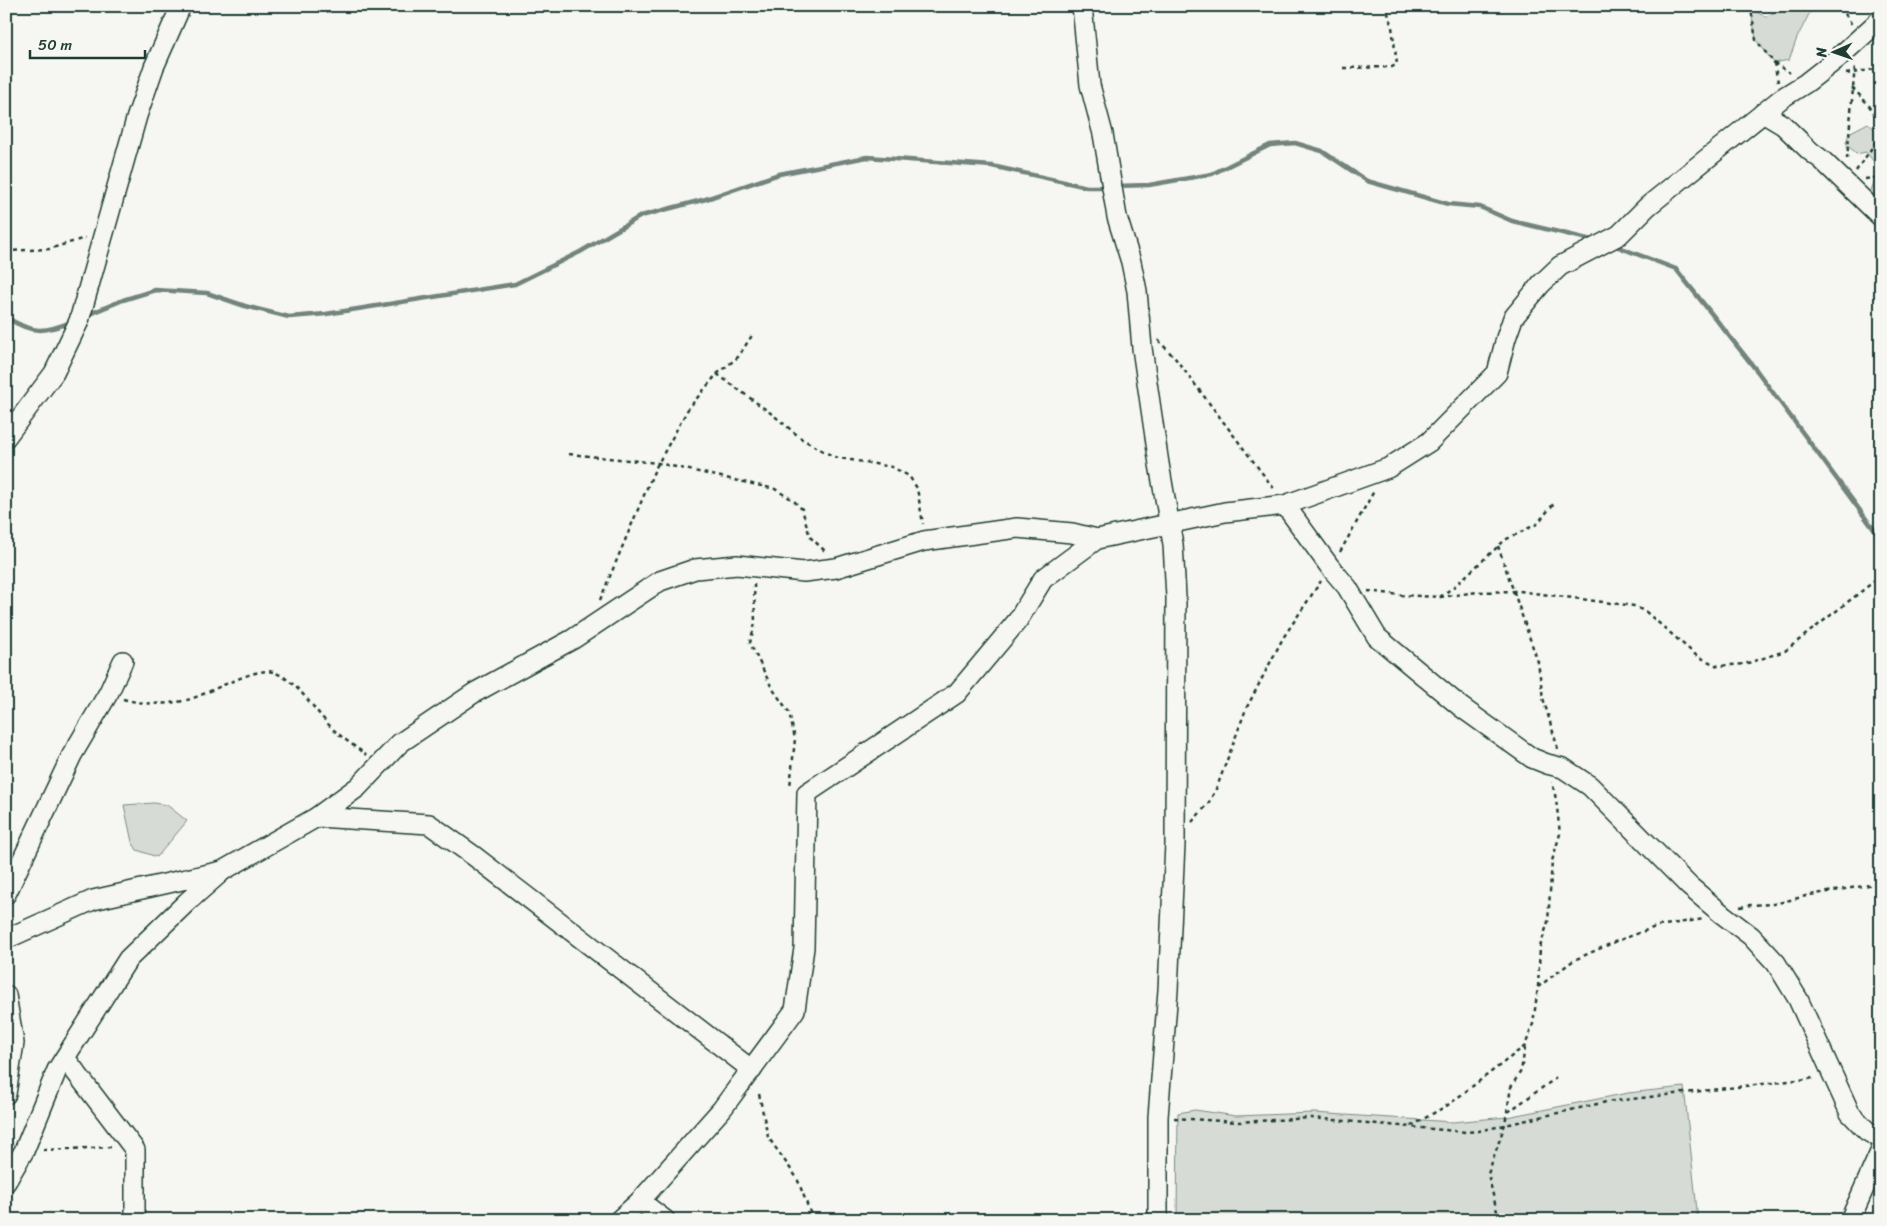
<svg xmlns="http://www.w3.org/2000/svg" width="1887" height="1226" font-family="Sriracha,sans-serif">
	<rect width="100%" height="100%" fill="#f6f6f2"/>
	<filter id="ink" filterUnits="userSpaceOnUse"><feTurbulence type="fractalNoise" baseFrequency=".02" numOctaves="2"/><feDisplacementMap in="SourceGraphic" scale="10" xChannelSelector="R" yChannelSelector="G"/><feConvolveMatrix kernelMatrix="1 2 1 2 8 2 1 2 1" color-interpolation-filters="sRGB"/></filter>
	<g filter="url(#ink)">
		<g fill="#d6dbd6" stroke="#7a8c85">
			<polygon points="1785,6 1813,6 1797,38 1789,60 1774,63 1756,40 1751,9 1766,17"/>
			<polygon points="1868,123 1881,136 1881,207 1869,196 1879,168 1866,152 1856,154 1846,143 1849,133"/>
			<polygon points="154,803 167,805 187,821 157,857 137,850 132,842 124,805"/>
			<polygon points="1684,1087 1698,1220 1177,1220 1178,1113 1195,1110 1236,1116 1314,1113 1453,1122 1507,1117 1628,1093"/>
		</g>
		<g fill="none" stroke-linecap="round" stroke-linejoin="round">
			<g stroke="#72847d" stroke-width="4.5">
				<polyline points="1116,186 1149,185 1212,174 1270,145 1295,143 1322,151 1367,181 1448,204 1480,207 1512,221 1596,241"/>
				<polyline points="1613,245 1676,269 1757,371 1881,539"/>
				<polyline points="87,315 123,300 155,290 207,293 245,306 289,317 326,314 515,284 580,252 641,216 706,199 779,174 867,157 992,166 1087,187 1108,187"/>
				<path d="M6,317c26,17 39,16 67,4"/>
			</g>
			<g stroke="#1f3d34" stroke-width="22">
				<g id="minor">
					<polyline points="1082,6 1090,85 1103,134 1117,217 1131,262 1137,291 1142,348 1159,464 1173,544 1176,597 1175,844 1168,990 1158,1117 1158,1220"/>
					<polyline points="1763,113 1783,125 1810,151 1822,160 1881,217"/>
					<polyline points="6,437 54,373 79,321 137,116 154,67 181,6"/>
					<polyline points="1285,505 1330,567 1347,587 1377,637 1461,707 1532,758 1547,764 1563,768 1590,786 1689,886 1722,914 1751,936 1776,963 1798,999 1850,1113 1867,1131 1881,1139"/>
					<polyline points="317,817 429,824 474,856 752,1070"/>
					<polyline points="6,894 72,755 109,692 123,661"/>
					<polyline points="6,939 93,900 222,871 317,817 358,787 400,743 474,693 573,639 660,581 695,569 737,565 804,572 836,568 924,541 1017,528 1072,533 1097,539 1225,512 1285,505 1388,468 1429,442 1497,373 1506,338 1513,318 1541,284 1560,266 1619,235 1648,206 1782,98 1806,83 1838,58 1881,19"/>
					<polyline points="6,995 14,1043 6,1094"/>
					<polyline points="65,1058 135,1150 135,1220"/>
					<polyline points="6,1182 24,1151 57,1070 128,959 187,902 220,873"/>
					<polyline points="640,1201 665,1220"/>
					<polyline points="619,1220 640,1201 722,1109 795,1010 804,948 807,793 957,693 1018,620 1043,579 1097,539"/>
					<polyline points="1850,1220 1881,1150"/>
				</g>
			</g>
			<g stroke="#1f3d34" stroke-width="2.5" stroke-dasharray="4 4" stroke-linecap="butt">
				<polyline points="1749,6 1751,9 1756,40 1774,63 1778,82"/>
				<polyline points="1843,6 1844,12 1852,25"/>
				<polyline points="1774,63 1790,73"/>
				<polyline points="1343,68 1392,67 1397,64 1392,27 1386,6"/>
				<polyline points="1846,74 1881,68"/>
				<path d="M1852,88c14,13 29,28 28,48l-24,35"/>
				<polyline points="1847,159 1855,65"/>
				<polyline points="1865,179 1881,177"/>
				<polyline points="6,251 49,249 85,238"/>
				<polyline points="1158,340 1175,358 1275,490"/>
				<polyline points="717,374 772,414 802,439 834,457 892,467 909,476 917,488 923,524"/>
				<polyline points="569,454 658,463 775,489 793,500 802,509 810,537 825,551"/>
				<polyline points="1498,546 1538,662 1543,698 1558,749"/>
				<polyline points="1340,552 1374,491"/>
				<polyline points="754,584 755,623 750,643 772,688 789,712 795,739 790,787"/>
				<polyline points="1368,591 1400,595 1440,597 1456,585 1505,540 1537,524 1555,502"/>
				<polyline points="1440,597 1478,592 1519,591 1634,606 1646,612 1697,656 1718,666 1745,664 1785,651 1881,576"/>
				<polyline points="600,600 655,469 688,409 717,374 738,357 753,334"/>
				<path d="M123,699c23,6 42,6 64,1 20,-5 68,-34 86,-28 25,8 43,42 63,60 9,8 20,15 30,23"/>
				<polyline points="1192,822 1208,804 1217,787 1246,709 1283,638 1321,581"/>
				<polyline points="1740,907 1750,905 1774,904 1810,895 1881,883"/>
				<polyline points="1538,987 1540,947 1548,922 1552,861 1560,834 1556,799 1552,782"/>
				<polyline points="759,1094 768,1137 797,1178 813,1220"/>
				<polyline points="1508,1112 1556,1078"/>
				<polyline points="1174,1118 1238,1122 1312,1118 1466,1132 1479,1131 1606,1102 1815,1078"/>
				<polyline points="1411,1126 1448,1105 1525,1046 1533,1024 1538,987 1574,960 1617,941 1658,926 1704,919"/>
				<polyline points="43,1150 113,1147"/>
				<polyline points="1499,1220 1488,1174 1505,1124 1511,1087 1521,1071 1525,1048"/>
			</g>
			<use href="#minor" stroke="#f6f6f2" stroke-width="19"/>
		</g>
	</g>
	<rect width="1887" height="1226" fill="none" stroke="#f6f6f2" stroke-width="25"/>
	<rect x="12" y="12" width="1862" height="1201" fill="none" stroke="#1f3d34" stroke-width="2" filter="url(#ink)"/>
	<g transform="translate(1834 52) rotate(268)" stroke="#f6f6f2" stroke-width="4" paint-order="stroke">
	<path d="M0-4L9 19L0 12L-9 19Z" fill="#1f3d34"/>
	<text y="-8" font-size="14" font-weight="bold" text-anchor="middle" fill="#1f3d34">N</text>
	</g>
	<path d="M30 50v8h115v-8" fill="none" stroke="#1f3d34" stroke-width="2.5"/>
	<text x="38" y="50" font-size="15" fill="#1f3d34" stroke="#f6f6f2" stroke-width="4" paint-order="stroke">50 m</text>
</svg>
